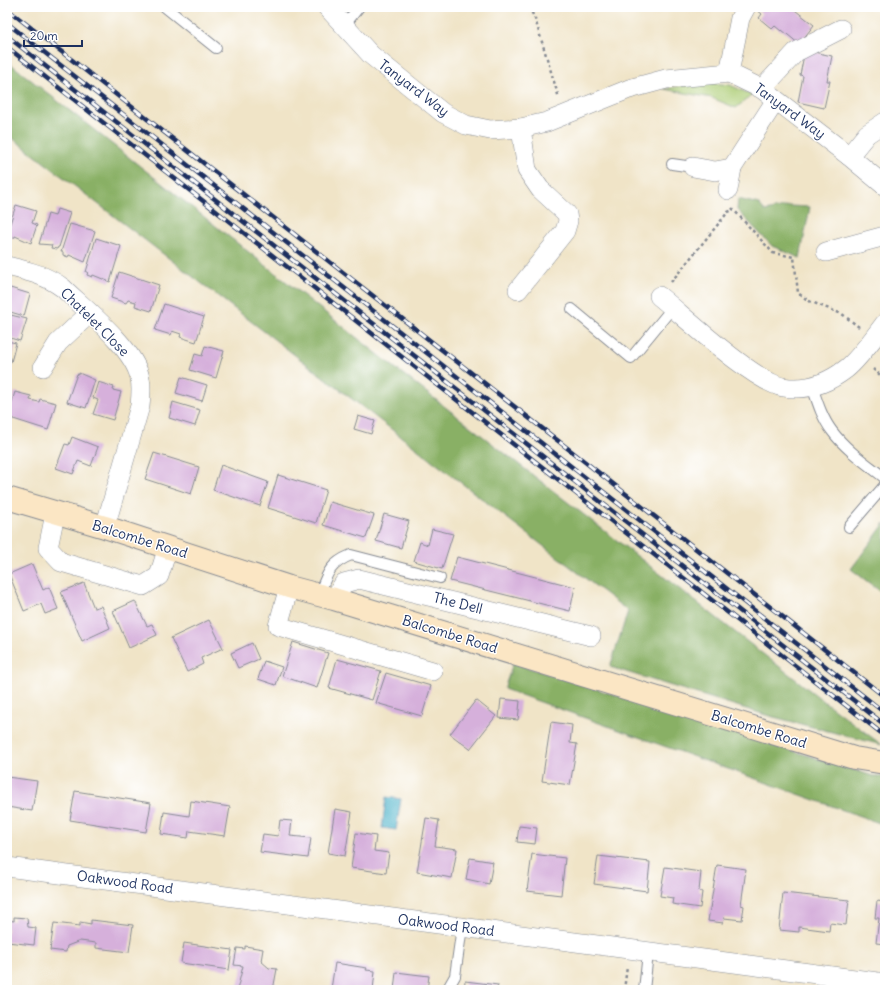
<svg xmlns="http://www.w3.org/2000/svg" width="892" height="997" font-family="Delius,sans-serif">
	<rect width="100%" height="100%" fill="#fff"/>
	<filter id="ink" filterUnits="userSpaceOnUse"><feTurbulence type="fractalNoise" baseFrequency=".025" numOctaves="2"/><feDisplacementMap in="SourceGraphic" scale="8" xChannelSelector="R" yChannelSelector="G"/><feConvolveMatrix kernelMatrix="1 2 1 2 8 2 1 2 1" color-interpolation-filters="sRGB"/></filter>
	<filter id="wash" filterUnits="userSpaceOnUse"><feTurbulence type="fractalNoise" baseFrequency=".012" numOctaves="4" result="noise"/><feDisplacementMap in="SourceGraphic" scale="16" xChannelSelector="R" yChannelSelector="G"/><feGaussianBlur stdDeviation="0.9" result="paint"/><feColorMatrix in="noise" values="0 0 0 0 0 0 0 0 0 0 0 0 0 0 0 0 0 1.4 0 .05"/><feComposite in="paint" operator="in"/></filter>
	<g filter="url(#wash)">
		<rect width="100%" height="100%" fill="#f0e4c7"/>
		<polygon fill="#accc73" stroke="#647e68" points="705,82 730,85 752,95 736,108 712,98 664,89"/>
		<g fill="#89b065" stroke="#527062">
			<polygon points="7,61 413,382 825,702 882,745 766,715 610,667 628,611 7,134"/>
			<polygon points="738,199 759,204 765,211 789,206 810,207 800,258 772,246 737,210"/>
			<polygon points="885,523 885,595 851,569"/>
			<polygon points="513,663 873,776 885,776 885,825 504,689"/>
		</g>
		<polygon fill="#49b1c8" stroke="#327093" points="386,797 401,799 396,830 382,828"/>
		<g id="blocks">
			<g fill="#d6b0db">
				<polygon points="759,7 791,7 814,25 799,44 782,30 781,31 775,26 772,29 759,18 762,14 757,10"/>
				<polygon points="805,50 832,56 827,81 830,81 824,108 798,102 803,76 800,75"/>
				<polygon points="16,205 36,211 32,223 37,225 31,243 15,236 14,238 8,236 9,233 7,233"/>
				<polygon points="57,209 70,213 59,247 58,247 57,249 51,248 52,245 39,244 48,214 55,216"/>
				<polygon points="70,224 95,231 85,262 69,255 68,257 63,255 63,252 61,252"/>
				<polygon points="96,238 121,246 110,282 93,275 92,277 87,275 88,272 86,272"/>
				<polygon points="119,272 159,285 151,311 135,306 136,302 128,300 126,303 111,298"/>
				<polygon points="7,287 30,294 24,316 7,311"/>
				<polygon points="164,304 204,317 196,342 180,337 181,334 172,331 171,335 155,330"/>
				<polygon points="7,314 27,319 20,341 7,337"/>
				<polygon points="7,341 16,343 11,362 7,361"/>
				<polygon points="205,346 224,351 216,378 190,370 195,354 202,356"/>
				<polygon points="79,373 95,380 86,408 67,402 77,374 79,375"/>
				<polygon points="181,377 207,385 202,401 176,393"/>
				<polygon points="98,382 114,387 113,390 121,392 113,420 93,414 98,400 93,398"/>
				<polygon points="15,392 31,396 30,400 39,402 40,399 56,403 48,430 7,417"/>
				<polygon points="173,402 200,410 195,426 169,418"/>
				<polygon points="358,416 375,421 371,434 354,429"/>
				<polygon points="72,437 98,447 91,466 78,461 73,474 56,468 65,444 69,445"/>
				<polygon points="154,453 199,467 191,494 145,479"/>
				<polygon points="221,465 268,482 260,506 213,490"/>
				<polygon points="278,475 326,490 316,523 268,508"/>
				<polygon points="330,502 374,515 366,538 323,525"/>
				<polygon points="384,514 409,521 401,548 376,541"/>
				<polygon points="432,529 453,534 442,569 414,561 420,542 428,545"/>
				<polygon points="457,557 575,587 570,611 450,581"/>
				<polygon points="32,564 43,590 49,587 58,609 45,614 41,604 24,611 9,574"/>
				<polygon points="84,583 94,608 101,606 110,628 82,641 61,592"/>
				<polygon points="135,601 147,626 152,624 157,635 129,648 113,611"/>
				<polygon points="209,620 223,648 201,658 203,664 187,672 171,638"/>
				<polygon points="293,642 328,653 317,688 282,676"/>
				<polygon points="252,643 259,659 238,668 231,653"/>
				<polygon points="337,659 381,671 372,700 329,688"/>
				<polygon points="264,661 282,667 276,685 258,679"/>
				<polygon points="386,673 431,686 422,716 376,703"/>
				<polygon points="501,699 520,701 518,720 499,718"/>
				<polygon points="476,700 496,716 470,749 450,734"/>
				<polygon points="551,722 572,725 570,743 577,744 570,785 542,781"/>
				<polygon points="7,777 37,781 32,811 7,807"/>
				<polygon points="75,791 151,803 146,832 70,820"/>
				<polygon points="191,801 230,807 225,836 189,831 188,838 161,834 164,812 189,816"/>
				<polygon points="335,809 352,812 345,856 328,853"/>
				<polygon points="426,818 439,820 435,846 457,849 452,878 417,872"/>
				<polygon points="280,820 292,821 290,836 311,838 308,858 260,852 263,834 278,836"/>
				<polygon points="519,826 537,828 535,844 517,842"/>
				<polygon points="356,833 376,836 374,851 389,853 386,873 351,868"/>
				<polygon points="532,854 565,858 561,895 527,891"/>
				<polygon points="598,856 650,862 647,891 594,884"/>
				<polygon points="470,858 493,862 489,884 466,879"/>
				<polygon points="717,865 746,869 741,905 744,906 742,920 724,918 723,923 708,921"/>
				<polygon points="665,867 701,872 699,891 702,892 700,908 672,904 673,898 660,896"/>
				<polygon points="783,893 849,900 846,925 830,923 829,931 799,927 799,932 779,930"/>
				<polygon points="877,901 885,902 885,944 876,943 879,918 875,918"/>
				<polygon points="14,917 27,918 28,927 36,928 34,945 7,942 7,920 14,921"/>
				<polygon points="91,920 133,925 129,952 96,948 96,943 80,941 67,946 66,952 50,950 54,923 80,926 80,922 91,924"/>
				<polygon points="184,943 232,950 229,970 181,963"/>
				<polygon points="245,946 263,949 261,961 269,968 277,969 273,990 237,990 243,966 234,965 237,948 245,949"/>
				<polygon points="335,963 367,968 366,970 375,971 373,990 331,989"/>
				<polygon points="396,972 429,976 427,990 394,990"/>
				<polygon points="465,981 498,985 497,990 464,990"/>
			</g>
		</g>
	</g>
	<g filter="url(#ink)">
		<use href="#blocks" fill-opacity="0" stroke="#868a92" stroke-width="1"/>
		<g fill="none" stroke-linecap="round" stroke-linejoin="round">
			<g stroke="#868a92" stroke-width="12">
				<g id="lane">
					<polyline points="165,7 216,48"/>
					<polyline points="344,26 359,7"/>
					<polyline points="672,164 693,167"/>
					<polyline points="572,309 631,358 673,307"/>
					<path d="M812,386c5,15 10,32 20,45 14,19 35,33 53,47"/>
					<polyline points="849,527 885,485"/>
					<path d="M319,595c8,-21 10,-31 32,-40l89,23"/>
					<polyline points="447,990 455,976 462,927"/>
					<polyline points="644,990 648,953"/>
				</g>
			</g>
			<g stroke="#868a92" stroke-width="20">
				<g id="street">
					<polyline points="327,7 371,55 443,113 466,125 490,130 521,128 547,122 629,89 666,79 729,73 762,89 849,156 885,186"/>
					<polyline points="729,73 740,18 746,7"/>
					<polyline points="762,89 796,52 841,29"/>
					<polyline points="849,156 867,134 885,122"/>
					<polyline points="693,167 715,171 732,168"/>
					<polyline points="728,190 732,168 776,100"/>
					<polyline points="826,252 885,236"/>
					<path d="M7,266c21,5 39,9 56,22 23,22 71,60 77,90 2,10 1,18 0,28l-35,121"/>
					<polyline points="518,290 565,231 568,221 567,214 540,189 527,170 521,128"/>
					<path d="M659,296c26,21 95,86 124,91 23,4 45,-4 63,-18 12,-9 29,-33 39,-46"/>
					<polyline points="43,367 58,343 89,314"/>
					<polyline points="55,514 48,548 61,562 143,586 159,576 168,547"/>
					<polyline points="289,587 278,626 433,671"/>
					<polyline points="334,599 344,583 359,579 591,636"/>
					<polyline points="7,867 885,983"/>
				</g>
			</g>
			<g stroke="#868a92" stroke-width="24">
				<polyline id="secondary" points="7,498 105,527 289,587 334,599 854,758 885,763"/>
			</g>
			<g stroke="#868a92" stroke-width="2.5" stroke-dasharray="3 3" stroke-linecap="butt">
				<polyline points="529,7 535,19 559,98"/>
				<polyline points="732,208 773,253 794,257 798,293 809,301 842,314 859,327"/>
				<polyline points="671,282 728,212 733,210"/>
				<polyline points="873,369 885,379"/>
				<polyline points="624,990 627,967"/>
			</g>
			<use href="#lane" stroke="#fff" stroke-width="10"/>
			<use href="#street" stroke="#fff" stroke-width="19"/>
			<use href="#secondary" stroke="#fbe6c4" stroke-width="22"/>
			<g stroke="#1b2f5e" stroke-width="4.5">
				<g id="rail">
					<polyline points="7,9 885,697"/>
					<polyline points="7,23 885,713"/>
					<polyline points="7,36 885,725"/>
					<polyline points="7,47 885,736"/>
				</g>
			</g>
			<use href="#rail" stroke="#fff" stroke-width="3" stroke-dasharray="9" stroke-linecap="butt"/>
		</g>
	</g>
	<g text-anchor="middle" dominant-baseline="central" stroke-width="3" stroke-linejoin="round" paint-order="stroke">
		<g font-size="14" fill="#1b2f5e" stroke="#fff">
			<text transform="translate(414 88) rotate(37)">Tanyard Way</text>
			<text transform="translate(790 111) rotate(36)">Tanyard Way</text>
			<text transform="translate(95 322) rotate(45)">Chatelet Close</text>
			<text transform="translate(140 539) rotate(17)">Balcombe Road</text>
			<text transform="translate(458 603) rotate(14)">The Dell</text>
			<text transform="translate(450 634) rotate(17)">Balcombe Road</text>
			<text transform="translate(759 729) rotate(17)">Balcombe Road</text>
			<text transform="translate(125 882) rotate(8)">Oakwood Road</text>
			<text transform="translate(446 925) rotate(7)">Oakwood Road</text>
		</g>
	</g>
	<rect width="892" height="997" fill="none" stroke="#fff" stroke-width="24"/>
	<path d="M24 40v6h58v-6" fill="none" stroke="#1b2f5e" stroke-width="2"/>
	<text x="30" y="40" font-size="12" fill="#1b2f5e" stroke="#ffffff" stroke-width="3" paint-order="stroke">20 m</text>
</svg>
